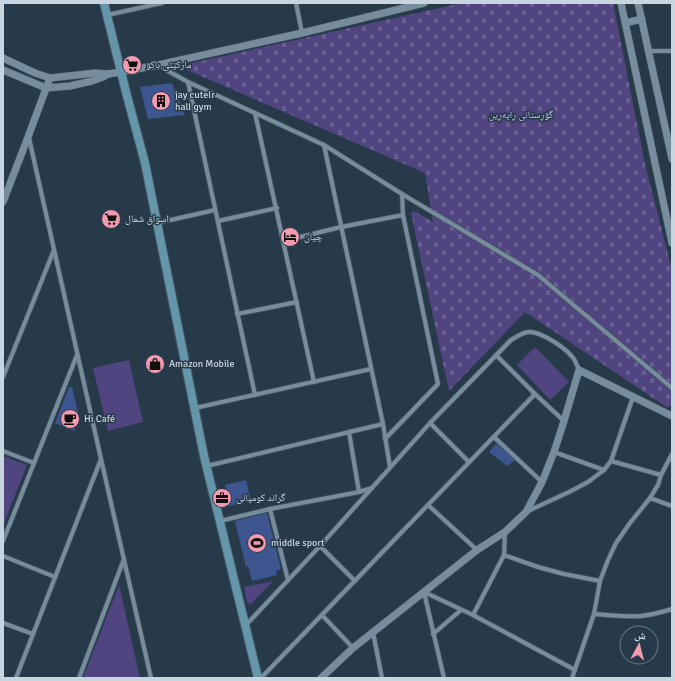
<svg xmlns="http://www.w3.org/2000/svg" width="675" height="681" font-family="Signika,'Noto Naskh Arabic',sans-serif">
	<defs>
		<pattern id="cemetery-stones" width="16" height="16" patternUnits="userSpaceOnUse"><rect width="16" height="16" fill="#504481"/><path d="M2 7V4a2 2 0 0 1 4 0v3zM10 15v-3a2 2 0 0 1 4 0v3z" fill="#685e92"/></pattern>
	</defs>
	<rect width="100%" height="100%" fill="#273a49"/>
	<g fill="#504481">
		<polygon points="535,347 569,382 550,400 517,365"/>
		<polygon points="129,360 143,422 108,431 93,368"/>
		<polygon points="3,456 27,465 3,526"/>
		<polygon points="273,581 252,603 250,604 247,602 244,587"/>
		<polygon points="119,585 140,678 83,678"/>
	</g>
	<polygon fill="url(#cemetery-stones)" points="462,3 613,3 645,164 672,270 672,404 668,408 525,312 449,391 411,213 414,211 433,222 425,173 178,66"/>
	<g fill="#3e5690">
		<polygon points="172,83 185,115 148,119 140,87"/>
		<polygon points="69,387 72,387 79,417 74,431 55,423"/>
		<polygon points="497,443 515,460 507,466 489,452"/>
		<polygon points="246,480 251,501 229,506 225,485"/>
		<polygon points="267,513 281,569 276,571 277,575 252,581 248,566 246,567 235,521"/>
	</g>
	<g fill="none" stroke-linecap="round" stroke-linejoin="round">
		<g stroke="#465763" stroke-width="5.5">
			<g id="minor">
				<polyline points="296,3 302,33"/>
				<polyline points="107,15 162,3"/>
				<polyline points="649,51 672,51"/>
				<polyline points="159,66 188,82 324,145 402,194 538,275 672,388"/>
				<polyline points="188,82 255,395"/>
				<polyline points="255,113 314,382"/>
				<polyline points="29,138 101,459 151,678"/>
				<polyline points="324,145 383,424 390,467"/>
				<polyline points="218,221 277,208"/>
				<polyline points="157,223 215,210"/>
				<polyline points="284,241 341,227 403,215"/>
				<polyline points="237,314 297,302"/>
				<polyline points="496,355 535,394 564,421"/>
				<polyline points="3,377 54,250"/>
				<polyline points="195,408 371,369"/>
				<polyline points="430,423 469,462"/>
				<polyline points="349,432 359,492"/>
				<polyline points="494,437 542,482"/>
				<polyline points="385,439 438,384 403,215 402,194"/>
				<polyline points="3,451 34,463"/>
				<polyline points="554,452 604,470"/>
				<polyline points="611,461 661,475"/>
				<polyline points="207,466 383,424"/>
				<polyline points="650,498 672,506"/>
				<polyline points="428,505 477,550"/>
				<polyline points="270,509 288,580"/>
				<polyline points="528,511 569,492 588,482 604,470 611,461 633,397"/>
				<polyline points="220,521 270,509 359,492 372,488"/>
				<polyline points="3,541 77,355"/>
				<polyline points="320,546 355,581"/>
				<polyline points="504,555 538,567 564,574 600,581"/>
				<polyline points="3,556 55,577"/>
				<polyline points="424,592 473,615 575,670"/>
				<polyline points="424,592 444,678"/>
				<path d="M594,614c16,1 32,3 47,2 11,-1 21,-4 31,-7"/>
				<polyline points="322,615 353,648"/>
				<polyline points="473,615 504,555 505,532"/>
				<polyline points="3,623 33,634"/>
				<path d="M246,625l74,-79 110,-123 81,-83c5,-3 11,-7 17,-8 13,-1 38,16 46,27 2,3 3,7 5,11"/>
				<polyline points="373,632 382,678"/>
				<polyline points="433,634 461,610"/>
				<polyline points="16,678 101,459"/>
				<polyline points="79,678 124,559"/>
				<polyline points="261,678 535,394"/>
				<polyline points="572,678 594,614 600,581 608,560 616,543 630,523 650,498 658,485 661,475 672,454"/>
			</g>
		</g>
		<g stroke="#465763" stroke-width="8">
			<g id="tertiary">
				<polyline points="621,3 672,243"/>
				<polyline points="638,3 672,159"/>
				<polyline points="625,23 642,19"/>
				<polyline points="3,58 35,73 50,78 95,73 108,74 121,72 158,65 302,33 424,3"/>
				<polyline points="3,70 46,88 70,86 92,81 103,77 108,74"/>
				<polyline points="3,202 28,137 50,78"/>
				<polyline points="321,678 353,648 477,550 505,532 526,512 542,482 554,452 564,421 579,370 672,416"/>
			</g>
		</g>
		<g stroke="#465763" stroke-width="10">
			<polyline id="secondary" points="104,3 126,92 145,163 204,456 258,678"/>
		</g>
		<use href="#minor" stroke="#778d9e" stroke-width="4"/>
		<use href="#tertiary" stroke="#778d9e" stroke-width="7"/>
		<use href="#secondary" stroke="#6495a9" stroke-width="8"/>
	</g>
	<defs>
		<g id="supermarket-disc" transform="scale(1)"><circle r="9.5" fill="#f29ab0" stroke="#273a49"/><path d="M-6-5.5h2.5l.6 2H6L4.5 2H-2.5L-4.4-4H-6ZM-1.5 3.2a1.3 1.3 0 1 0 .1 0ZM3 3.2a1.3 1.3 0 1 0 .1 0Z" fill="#111"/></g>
		<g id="building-disc" transform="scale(1)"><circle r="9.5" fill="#f29ab0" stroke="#273a49"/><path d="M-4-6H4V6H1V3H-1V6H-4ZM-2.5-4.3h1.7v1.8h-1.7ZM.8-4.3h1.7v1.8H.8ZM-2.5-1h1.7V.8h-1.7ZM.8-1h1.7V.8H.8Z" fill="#111"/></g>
		<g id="hotel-disc" transform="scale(1)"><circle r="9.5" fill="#f29ab0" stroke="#273a49"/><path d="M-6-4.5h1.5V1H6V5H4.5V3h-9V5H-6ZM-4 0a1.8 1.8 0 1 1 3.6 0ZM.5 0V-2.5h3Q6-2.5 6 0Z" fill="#111"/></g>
		<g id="shop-disc" transform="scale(1)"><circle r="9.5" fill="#f29ab0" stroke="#273a49"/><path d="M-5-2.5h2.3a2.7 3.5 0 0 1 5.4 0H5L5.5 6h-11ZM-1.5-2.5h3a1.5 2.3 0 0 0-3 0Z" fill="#111"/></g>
		<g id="cafe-disc" transform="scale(1)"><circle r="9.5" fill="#f29ab0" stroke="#273a49"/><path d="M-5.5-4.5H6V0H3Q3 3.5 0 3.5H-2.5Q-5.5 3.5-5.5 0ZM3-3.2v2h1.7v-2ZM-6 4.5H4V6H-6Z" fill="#111"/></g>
		<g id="office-disc" transform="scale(1)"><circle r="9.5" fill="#f29ab0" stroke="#273a49"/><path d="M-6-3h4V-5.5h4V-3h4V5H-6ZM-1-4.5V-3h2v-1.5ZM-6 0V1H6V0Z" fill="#111"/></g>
		<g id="stadium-disc" transform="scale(1)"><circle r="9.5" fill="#f29ab0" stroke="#273a49"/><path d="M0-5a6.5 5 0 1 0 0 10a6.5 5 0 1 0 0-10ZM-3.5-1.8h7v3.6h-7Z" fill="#111"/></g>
	</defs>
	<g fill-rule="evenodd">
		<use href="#supermarket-disc" x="132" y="65"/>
		<use href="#building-disc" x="161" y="101"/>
		<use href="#supermarket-disc" x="111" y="219"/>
		<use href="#hotel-disc" x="290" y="237"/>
		<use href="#shop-disc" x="155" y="364"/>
		<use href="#cafe-disc" x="70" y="419"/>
		<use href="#office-disc" x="222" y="498"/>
		<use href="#stadium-disc" x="257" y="543"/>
	</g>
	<g text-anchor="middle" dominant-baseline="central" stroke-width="3" stroke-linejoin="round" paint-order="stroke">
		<g font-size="10" fill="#c9d5de" stroke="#273a49" text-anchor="start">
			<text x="146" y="65">مارکێتی باکۆ</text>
			<text x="175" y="95">jay cutelr<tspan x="175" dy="12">hall gym</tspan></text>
			<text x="125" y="219">اسواق شمال</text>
			<text x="304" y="237">چيان</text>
			<text x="169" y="364">Amazon Mobile</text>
			<text x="84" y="419">Hi Café</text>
			<text x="236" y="498">گراند كومپانى</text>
			<text x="271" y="543">middle sport</text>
		</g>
		<g font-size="10" fill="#c6bff6" stroke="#273a49">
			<text x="521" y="115">گۆڕستانی ڕاپەڕین</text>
		</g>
	</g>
	<rect width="675" height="681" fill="none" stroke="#c9d5de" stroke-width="8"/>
	<g transform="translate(639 645) rotate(7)"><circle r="19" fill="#273a49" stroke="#687885"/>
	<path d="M0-3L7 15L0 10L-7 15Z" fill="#f29ab0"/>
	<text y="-6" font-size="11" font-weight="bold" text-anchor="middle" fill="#c9d5de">ش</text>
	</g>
</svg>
